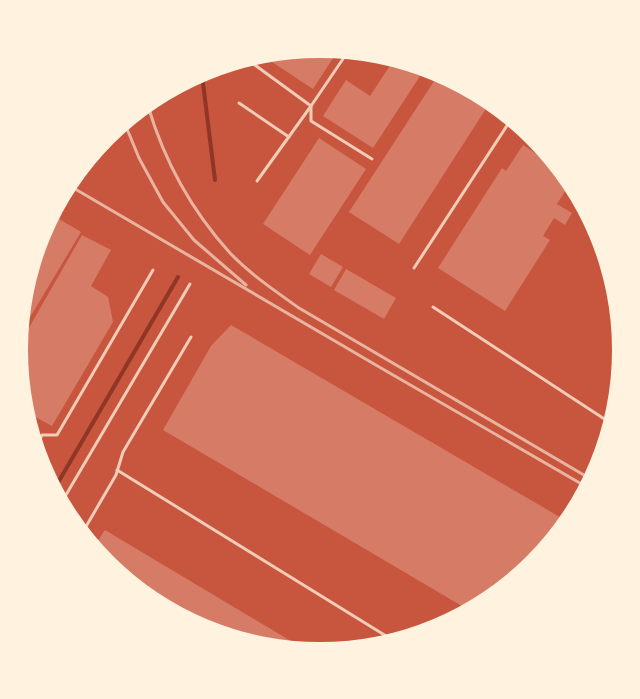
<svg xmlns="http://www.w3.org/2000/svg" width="640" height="699" font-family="'Roboto Condensed',sans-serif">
	<rect width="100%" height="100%" fill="#c8553d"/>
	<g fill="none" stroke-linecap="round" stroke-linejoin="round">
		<g stroke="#8f3625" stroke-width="4">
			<polyline points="202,75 215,180"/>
			<polyline points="56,486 178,277"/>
		</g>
	</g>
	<g fill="#d67c66">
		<polygon points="320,51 337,52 313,89 263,56"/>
		<polygon points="393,61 424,70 373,148 323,116 346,80 370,96"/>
		<polygon points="438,75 489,104 399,244 349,212"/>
		<polygon points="319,138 366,169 310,255 263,224"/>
		<polygon points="523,145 554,165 569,184 569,185 557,204 572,213 565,225 554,218 543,236 550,240 505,311 438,268 502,168 506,171"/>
		<polygon points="54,216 81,232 23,329 27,291 44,235"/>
		<polygon points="82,235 111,250 91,286 108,297 113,322 52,426 28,413 21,349 22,340"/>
		<polygon points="321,254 343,267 331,287 309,274"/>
		<polygon points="346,269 396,298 384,319 334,290"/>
		<polygon points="231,325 565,520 531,561 486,598 467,609 163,430 211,346"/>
		<polygon points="105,530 301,647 261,643 205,626 154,598 108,561 95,545"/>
	</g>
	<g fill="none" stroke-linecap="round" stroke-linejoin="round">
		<g stroke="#f1ccb7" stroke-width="3">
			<polyline points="248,60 311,106 347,53"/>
			<polyline points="239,103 289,137"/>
			<polyline points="311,106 311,121 372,159"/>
			<polyline points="257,181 311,106"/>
			<polyline points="414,268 510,121"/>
			<polyline points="433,307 609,422"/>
			<polyline points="38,444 42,435 57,435 153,270"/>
			<polyline points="117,470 391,639"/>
			<polyline points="63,500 190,284"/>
			<polyline points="84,530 116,475 123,452 191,337"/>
		</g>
		<g stroke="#e9b49f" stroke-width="3">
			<path d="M148,106c16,54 44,105 82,147 20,21 45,38 69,55l290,170"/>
			<polyline points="125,124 139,158 163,202 194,240 246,285"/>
			<polyline points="70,186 381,368 585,486"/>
		</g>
	</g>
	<path d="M0 0H640V699H0ZM28 350a292 292 0 1 1 584 0a292 292 0 1 1-584 0Z" fill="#fff3e0" fill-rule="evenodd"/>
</svg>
